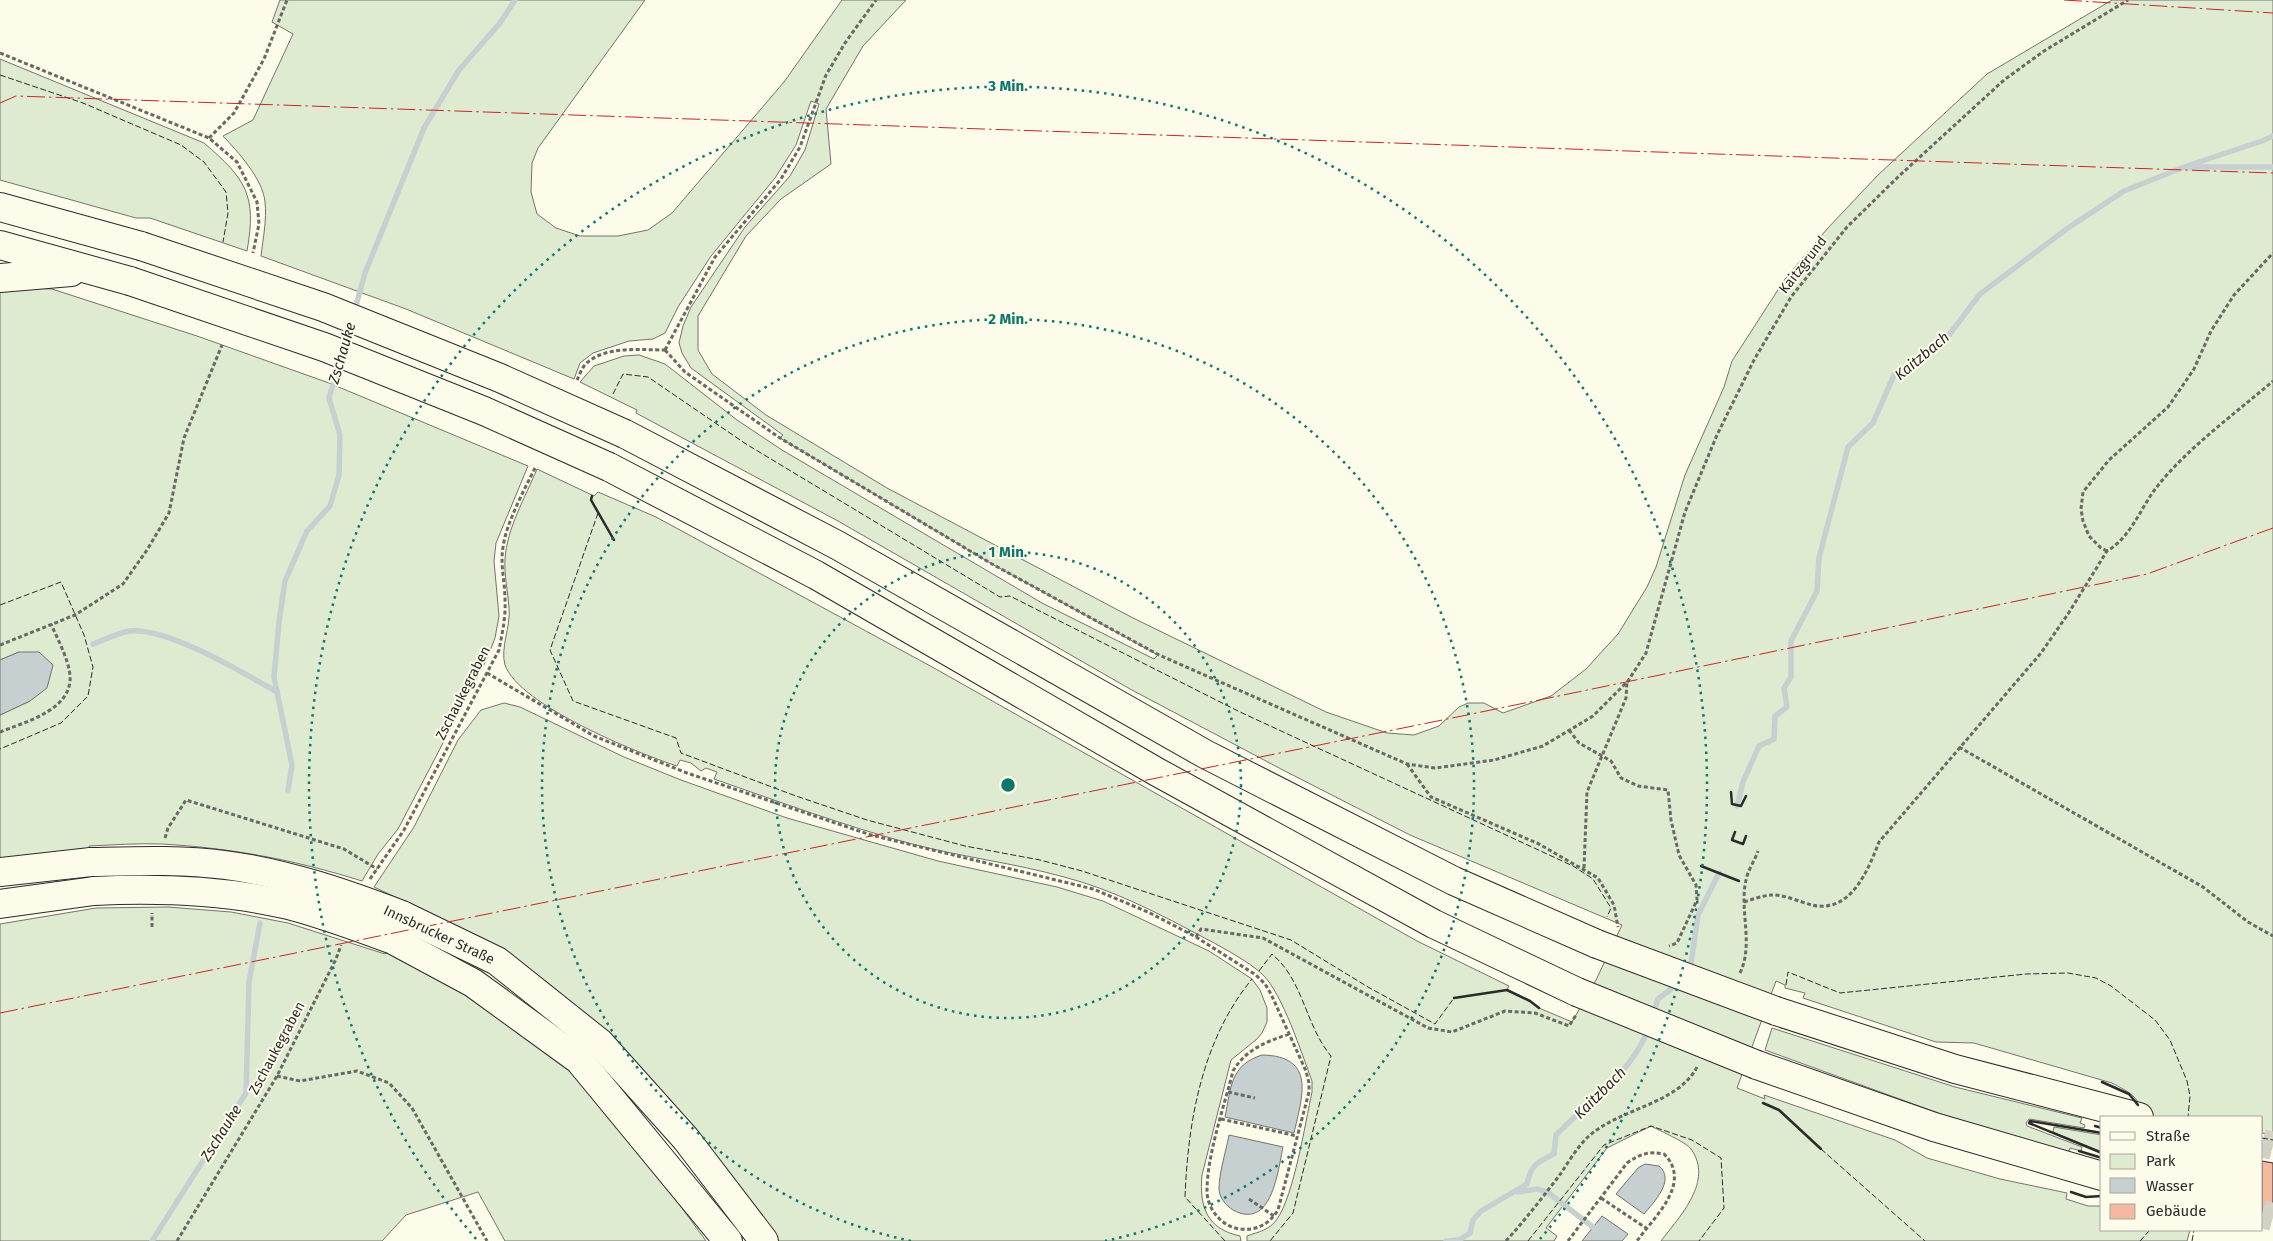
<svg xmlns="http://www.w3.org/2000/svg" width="2273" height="1241" font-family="'Fira Sans',sans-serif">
	<rect width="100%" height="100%" fill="#fdfbea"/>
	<g fill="#deebd1" stroke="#74746e">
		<path d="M280,0h365l-107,148 -6,15 -1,29 6,22 19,14 24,8h38l30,-6 24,-17 112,-131 58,-82h64l-43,46 -37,63 5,55 -50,35 -35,37 -48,80v34l14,24 54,41 121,73 246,130 193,94 61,21 27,2 25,-9 20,-19 9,-4h16l19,10 48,-17 35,-27 32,-35 29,-47 9,-20 29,-92 39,-88 8,-26 53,-82 42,-50 51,-54 109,-101 125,-74h161v1135l-11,-2v-16h-121c2,-19 -14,-26 -29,-34l-138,-40 -38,-1 -133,-44 2,-5 -20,-5v-3l-9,-4 -39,107 28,11 -1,-4 131,45 32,18 73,21 67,14 -1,6 22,7h14v24h88l-3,11h-526c19,-25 53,-60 30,-92 -5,-7 -31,-18 -40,-23l-44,22 -61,80 11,8 -3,5h-307v-5c11,-4 23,-6 30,-17 17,-24 28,-95 35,-127v-11c-10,-27 -30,-88 -49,-106 -14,-14 -47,-31 -64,-40 -43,-23 -88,-46 -135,-58 -50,-14 -102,-20 -152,-33 -67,-18 -132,-42 -198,-65l3,-7 -11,-4 -5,3 -10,-8 -11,-3 -3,6c-40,-13 -158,-61 -172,-101 -5,-17 6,-39 4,-57 -1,-16 -5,-33 -4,-49 2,-31 20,-61 32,-90l57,27 4,-4 58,25 278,151 483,273 92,45 -2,4 23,11 9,7 33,14 24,-42 26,-55 -212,-90 -129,-66 -151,-80 -292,-168 -202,-108 1,-3 -57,-28 14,-16 30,-10 15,-1 26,9 72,56 45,30 260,153 112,56 4,-4 -166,-91 -212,-126 3,-3 -92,-67 -9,-15 -3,-10 4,-17 8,-19 54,-80 45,-51 15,-26 14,-46 -8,-3 -15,44 -21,33 -64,78 -33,51 -13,26 -12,6 -24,2 -36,12 -13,10 -6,16 -168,-70 -145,-53c2,-18 6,-36 4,-54 -2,-23 -27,-50 -42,-66l30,-16 40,-86 -21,-12z"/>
		<path d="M0,59l204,84c42,36 53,52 43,108l-97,-33h-14l-136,-38z"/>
		<path d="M12,287l40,2 145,47 132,47 199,83 -32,77 -2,18 5,55 -4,22 -8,21 -89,170 -20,25 -16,27c-67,-21 -130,-33 -200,-37 -24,-1 -49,1 -73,2v5l-89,12v-148l30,-14 -11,-49 -19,8v-371z"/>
		<path d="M504,703l16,4 104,50 57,23 106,38 151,43 119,26 46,14 106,50 43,28 8,11 7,18v14l-5,11 -5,6 -26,21 -29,115c-3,32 5,54 38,61l1,5h-465l-174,-213 -54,-45 -66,-45 -108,-51 40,-60 44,-87 23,-30z"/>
		<polygon points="168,907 231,912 288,923 385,954 388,951 448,982 543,1046 591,1092 653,1168 706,1241 505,1241 478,1192 406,1215 382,1241 0,1241 0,924 96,908"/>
		<polygon points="1772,1028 1955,1087 2082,1118 2080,1123 2085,1125 2084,1128 2029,1119 2026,1123 2027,1126 2082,1147 2081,1151 2070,1148 2068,1153 1960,1121 1765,1050"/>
		<polygon points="2054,1127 2102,1135 2102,1152 2053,1132"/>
	</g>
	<g fill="#c7d0d0" stroke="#74746e">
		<polygon points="19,652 39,652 53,665 47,688 30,701 0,715 0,660"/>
		<path d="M1262,1055c55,1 40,42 32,78l-69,-16c6,-29 5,-52 37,-62z"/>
		<path d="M1229,1135l54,12c-5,23 -11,84 -50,63 -7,-4 -14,-13 -14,-21 0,-16 7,-38 10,-54z"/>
		<path d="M1645,1164l14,2c17,14 -6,37 -15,48l-28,-20 22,-26z"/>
		<polygon points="1602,1216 1628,1234 1622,1241 1582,1241"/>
	</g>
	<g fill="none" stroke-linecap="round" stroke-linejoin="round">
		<g stroke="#c7d0d0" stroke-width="5.5">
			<polyline points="2190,167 2273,167"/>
			<polyline points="354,313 365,273 424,128 459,70 500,23 515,0"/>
			<polyline points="344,346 350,326"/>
			<path d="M93,644c11,-4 25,-11 36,-13 39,-4 114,42 148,61"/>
			<polyline points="288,790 292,765 274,677 279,622 285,581 307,531 330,506 339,475 340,435 329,398 340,360"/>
			<polyline points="1737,806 1743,782 1759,746 1774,739 1775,716 1787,707 1784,688 1791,677 1791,641 1817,591 1819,558 1848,447 1873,423 1894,375 1917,364 1949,335 1980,294 2068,228 2124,191 2184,167 2262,141 2273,136"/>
			<polyline points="1690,970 1698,915 1719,873"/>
			<polyline points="1653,1015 1658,999 1679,983"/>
			<polyline points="1518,1192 1537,1189 1547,1192 1593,1227"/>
			<polyline points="152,1241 246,1093 249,982 260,923"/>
			<path d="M1446,1241l13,-1 11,-7 3,-13 8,-9 46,-27c4,-19 10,-22 27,-30l2,-19c35,-36 73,-58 93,-107"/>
		</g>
	</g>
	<polygon fill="#f2b8a0" stroke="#2b2b2b" points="2262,1161 2273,1163 2273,1201 2270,1218 2262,1216"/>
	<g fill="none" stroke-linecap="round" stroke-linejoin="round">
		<g stroke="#d3d1c4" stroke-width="28" stroke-dasharray="28 14" stroke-linecap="butt">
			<polyline points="2262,1143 2273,1146"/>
			<polyline points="2262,1214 2273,1217"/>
		</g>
		<g stroke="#2b2b2b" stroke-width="30">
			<g id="primary">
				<polyline points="0,872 91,862"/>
				<polyline points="0,904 94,891"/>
				<polyline points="402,915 497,961 600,1043 686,1139 764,1241"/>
				<polyline points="393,940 473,983 579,1060 728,1241"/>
			</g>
		</g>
		<g stroke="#2b2b2b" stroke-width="30">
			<g id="motorway">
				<polyline points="0,207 141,246"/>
				<polyline points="0,245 130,281"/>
				<polyline points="0,278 71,272"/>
				<polyline points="625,434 837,545 1205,754 1454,881 1597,944"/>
				<polyline points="609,467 816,575 1157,772 1434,924 1577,992"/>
				<polyline points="1776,1011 1955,1069 2139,1117"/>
				<polyline points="1757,1065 1934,1127 2102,1176"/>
			</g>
		</g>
		<g stroke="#6a6964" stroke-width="3" stroke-dasharray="4 2.5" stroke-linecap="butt">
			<polyline points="0,53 209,138 237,162 257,202 259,224 253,253"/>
			<polyline points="209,138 234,113 264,59 287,0"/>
			<polyline points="665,350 685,372 780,438 992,564 1159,655 1407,764 1435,768 1494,760 1543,746 1593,716 1628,681 1646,653 1685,512 1717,435 1754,360 1791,297 1847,227 1898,177 2004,80 2044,51 2128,0"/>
			<polyline points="665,350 715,257 781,179 800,147 826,75 845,43 876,0"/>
			<path d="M577,380c2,-4 4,-10 7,-14 18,-21 56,-16 81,-16"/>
			<polyline points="2107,551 2101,548 2089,536 2083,521 2081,509 2083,492 2109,460 2168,407 2194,369 2211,331 2234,295 2273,253"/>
			<polyline points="0,645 75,615 123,584 147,550 169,513 184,438 222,345"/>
			<path d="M487,673l107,63 93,37 184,62 222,54 55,23 48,25 60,38 9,9 6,10 35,77 3,12v9l-31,118c-9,14 -21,21 -38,19 -18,-2 -33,-20 -33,-38 0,-36 17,-84 26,-120 13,-22 33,-29 56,-37"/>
			<polyline points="1569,730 1579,743 1611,761 1621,778 1638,786 1668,790 1671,820 1679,855 1696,885 1697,900 1677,943 1669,946"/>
			<path d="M0,732c25,-10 73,-22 70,-57 -2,-17 -12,-35 -19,-51"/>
			<polyline points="1959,747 2203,887 2248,922 2273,936"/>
			<polyline points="1407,764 1431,797 1539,844 1598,878 1614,905 1618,927"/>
			<polyline points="165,838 168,828 186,800 344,849 377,869"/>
			<polyline points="1584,868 1587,792 1626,698 1627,681"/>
			<path d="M370,879l34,-49 95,-180c3,-16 7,-33 6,-50 0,-18 -5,-35 -2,-53 3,-23 21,-57 32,-79"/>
			<path d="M1744,902c9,-3 18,-6 27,-7 12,-1 29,7 41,10 39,9 56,-35 67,-63l162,-189 27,-39 39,-63c24,-14 33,-42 49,-63 30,-39 80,-75 117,-107"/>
			<polyline points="152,927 152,913"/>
			<polyline points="1196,937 1201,929 1263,938 1428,1028 1452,1032 1505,1011 1535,1013 1569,1026 1576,1015"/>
			<path d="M1740,973c14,-29 -1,-63 6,-93 2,-10 9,-20 12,-29"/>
			<polyline points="277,1076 300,1081 357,1071 389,1083 412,1108 487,1241"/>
			<polyline points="1228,1092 1255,1098"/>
			<polyline points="1221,1119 1297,1136"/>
			<polyline points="1601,1198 1646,1228"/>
			<polyline points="1249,1199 1274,1216"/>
			<polyline points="177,1241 277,1076 336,959 341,945"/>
			<path d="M1506,1241c19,-21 36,-43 53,-65 9,-13 18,-29 30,-40 31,-28 91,-32 109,-71"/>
			<path d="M1568,1241l59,-78c13,-9 22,-12 37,-9 29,29 -10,63 -27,87"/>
		</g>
		<use href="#primary" stroke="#fdfbea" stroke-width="28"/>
		<use href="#motorway" stroke="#fdfbea" stroke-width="28"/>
		<g stroke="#2b2b2b" stroke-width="30" stroke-linecap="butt">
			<g id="primary-bridge">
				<path d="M91,862c44,-1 90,-3 134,3 61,8 119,28 177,50"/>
				<path d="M94,891c64,-3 131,-1 194,14 35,9 70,22 105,35"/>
			</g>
		</g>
		<g stroke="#2b2b2b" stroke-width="30" stroke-linecap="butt">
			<g id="motorway-bridge">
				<polyline points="141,246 323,307 500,378 625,434"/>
				<polyline points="130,281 324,347 484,411 609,467"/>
				<polyline points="1597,944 1776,1011"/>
				<polyline points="1577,992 1757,1065"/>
			</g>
		</g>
		<use href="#primary-bridge" stroke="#fdfbea" stroke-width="28"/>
		<use href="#motorway-bridge" stroke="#fdfbea" stroke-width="28"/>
		<g stroke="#2b2b2b" stroke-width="1" stroke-dasharray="6 2.5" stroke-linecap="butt">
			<polyline points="0,75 83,103 181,145 204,162 226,192 228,213 223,242"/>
			<polyline points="613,394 623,374 648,377 746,444 1000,597 1010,596 1240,712 1573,866 1593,879 1611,908 1607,917"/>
			<polyline points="598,513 550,650 573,701 676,738 681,753 796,796 867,820 965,846 1040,860 1082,871 1291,940 1368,987 1435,1024 1454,998"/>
			<polyline points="0,605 61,582 84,635 93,667 88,696 61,723 0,749"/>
			<path d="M1259,971l13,-17c32,27 33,71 59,102l-38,157 -23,28"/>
			<polyline points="1786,985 1788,972 1840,993 2026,974 2068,973 2096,978 2111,986 2155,1020 2170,1040 2187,1081 2190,1096 2188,1117"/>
			<polyline points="2262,1138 2273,1140"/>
			<polyline points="1821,1149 1925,1241"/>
			<path d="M1225,1241l-40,-44c3,-76 17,-157 67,-218"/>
			<polyline points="1528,1241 1604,1145 1651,1126 1692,1140 1721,1158 1724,1208 1699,1241"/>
			<polyline points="2140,1241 2150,1230"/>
			<polyline points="2192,1241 2194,1230"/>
		</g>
		<g stroke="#2b2b2b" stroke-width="2.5">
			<polyline points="592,496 591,500 614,540"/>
			<polyline points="1731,792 1732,804 1741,806 1746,796"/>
			<polyline points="1735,832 1732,840 1743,844 1746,836"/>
			<polyline points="1701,866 1739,881"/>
			<polyline points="1454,998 1507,990 1530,1001 1539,1008"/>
			<polyline points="2102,1082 2129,1094 2138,1105"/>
			<polyline points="1763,1103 1779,1110 1821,1149"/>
			<polyline points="2095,1126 2102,1128"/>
			<polyline points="2102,1133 2030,1121 2029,1123 2102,1153"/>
			<polyline points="2079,1151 2102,1158"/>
			<polyline points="2071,1192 2086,1197 2102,1196"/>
		</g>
		<g stroke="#c62828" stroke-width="1" stroke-dasharray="18 4 2.5 4" stroke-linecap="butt">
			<polyline points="2064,0 2273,13"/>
			<polyline points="0,103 16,96 2273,173"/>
			<polyline points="0,1013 1462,716 2147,574 2273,528"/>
		</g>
	</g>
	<g fill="none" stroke="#0f766e" stroke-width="2.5" stroke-dasharray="2.5 5">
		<circle cx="1008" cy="785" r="233"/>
		<path d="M911 1241A466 466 0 1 1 1105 1241"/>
		<path d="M476 1239A699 699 0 1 1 1540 1239"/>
	</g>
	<g text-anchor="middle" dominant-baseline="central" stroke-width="4" stroke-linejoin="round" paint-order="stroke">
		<g font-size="14" fill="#2b2b2b" stroke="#fdfbea">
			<text transform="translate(1803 265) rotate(-52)">Kaitzgrund</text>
			<text transform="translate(463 693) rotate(-63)">Zschaukegraben</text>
			<text transform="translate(439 935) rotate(25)">Innsbrucker Straße</text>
			<text transform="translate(277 1048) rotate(-62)">Zschaukegraben</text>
		</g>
		<g font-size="15" font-style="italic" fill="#2b2b2b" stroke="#fdfbea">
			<text transform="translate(342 353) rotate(-74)">Zschauke</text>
			<text transform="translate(1922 356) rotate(-40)">Kaitzbach</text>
			<text transform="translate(1600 1093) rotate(-45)">Kaitzbach</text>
			<text transform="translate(221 1133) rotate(-58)">Zschauke</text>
		</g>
	</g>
	<circle cx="1008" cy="785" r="8" fill="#0f766e" stroke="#fdfbea" stroke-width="2.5"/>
	<g font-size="15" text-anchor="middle" font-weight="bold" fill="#0f766e" stroke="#fdfbea" stroke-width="4" stroke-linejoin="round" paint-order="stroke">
		<text x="1008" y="91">3 Min.</text>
		<text x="1008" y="324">2 Min.</text>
		<text x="1008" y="557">1 Min.</text>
	</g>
	<rect x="2100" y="1116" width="162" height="115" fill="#fdfbea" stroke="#a9a89e"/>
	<rect x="2110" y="1132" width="25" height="8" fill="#fdfbea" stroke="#a9a89e"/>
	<text x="2146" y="1141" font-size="15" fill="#2b2b2b">Straße</text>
	<rect x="2110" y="1154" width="25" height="15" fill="#deebd1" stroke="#a9a89e"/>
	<text x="2146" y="1166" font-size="15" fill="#2b2b2b">Park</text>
	<rect x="2110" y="1178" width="25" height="15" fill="#c7d0d0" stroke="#a9a89e"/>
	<text x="2146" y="1191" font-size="15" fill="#2b2b2b">Wasser</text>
	<rect x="2110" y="1204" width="25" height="15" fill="#f2b8a0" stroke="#a9a89e"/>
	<text x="2146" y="1216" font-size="15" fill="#2b2b2b">Gebäude</text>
</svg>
